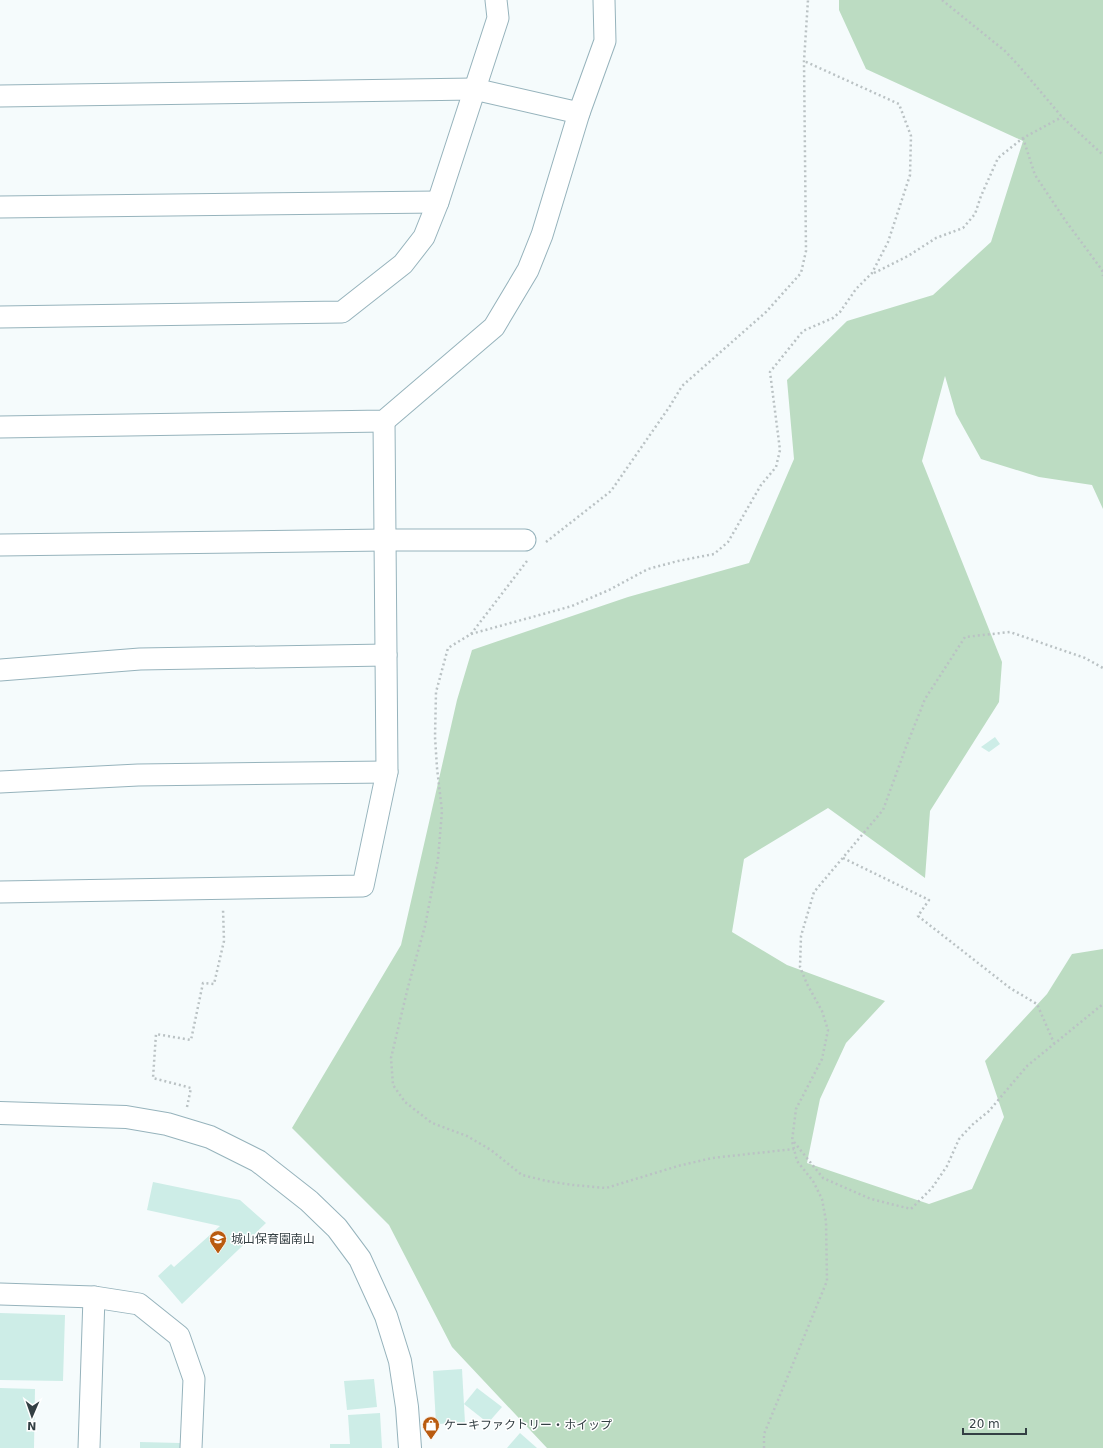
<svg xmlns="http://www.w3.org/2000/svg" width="1103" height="1448" font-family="'DejaVu Sans','Noto Sans JP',sans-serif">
	<rect width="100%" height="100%" fill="#f5fbfc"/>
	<polygon fill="#bcdcc2" points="839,0 1103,0 1103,509 1092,485 1039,477 981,459 956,414 945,376 922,461 1002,662 999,702 930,811 925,878 828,808 744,859 732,932 787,965 885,1001 846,1043 820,1099 807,1163 929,1204 972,1189 1004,1117 985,1061 1047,994 1072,954 1103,949 1103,1448 547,1448 452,1347 389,1225 292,1128 401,945 457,700 472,650 628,597 749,563 794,459 787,380 847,321 933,295 991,242 1023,141 866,69 839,10"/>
	<g fill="#cdede7">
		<polygon points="995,737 1000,744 989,752 981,747"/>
		<polygon points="153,1182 240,1200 266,1223 182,1304 158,1276 171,1264 174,1267 220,1226 147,1210"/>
		<polygon points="0,1313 65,1315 63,1381 0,1380"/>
		<polygon points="462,1369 465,1423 436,1424 433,1371"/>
		<polygon points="374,1379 377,1407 347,1410 344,1381"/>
		<polygon points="0,1388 35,1389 34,1448 0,1448"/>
		<polygon points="477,1388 502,1407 488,1423 464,1404"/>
		<polygon points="380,1413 382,1448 330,1448 330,1444 350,1444 348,1415"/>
		<polygon points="520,1433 537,1448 507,1448"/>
		<polygon points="140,1442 180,1443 180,1448 140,1448"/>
	</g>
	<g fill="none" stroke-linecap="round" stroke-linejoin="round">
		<g stroke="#96b3bc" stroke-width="23">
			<g id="street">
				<polyline points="0,96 474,89 579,113"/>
				<polyline points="0,207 438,202"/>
				<polyline points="0,317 342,312 403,264 424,237 438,202 498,18 496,0"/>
				<polyline points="0,427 384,421 494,327 528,270 542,235 579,113 605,41 604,0"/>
				<polyline points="0,545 385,540 525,540"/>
				<polyline points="0,670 140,659 386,655"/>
				<polyline points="0,782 138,775 387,772"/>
				<polyline points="0,892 363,886 387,772 384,421"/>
				<polyline points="0,1294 94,1297 139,1304 179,1336 194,1379 191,1448"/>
				<polyline points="89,1448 94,1297"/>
			</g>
		</g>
		<g stroke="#96b3bc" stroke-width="24">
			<polyline id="secondary" points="0,1113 126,1117 167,1124 210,1137 258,1161 309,1201 337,1228 360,1259 386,1316 400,1361 407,1407 410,1448"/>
		</g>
		<g stroke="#bac2c4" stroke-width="2.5" stroke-dasharray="2 3" stroke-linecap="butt">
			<polyline points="942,0 1005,51 1019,66 1062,117 1103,155"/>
			<polyline points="1023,138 1035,175 1065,220 1102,270 1103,276"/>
			<polyline points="874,273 908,256 936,238 963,228 975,214 981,196 998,158 1023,138 1062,117"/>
			<polyline points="546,542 611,491 670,406 682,386 766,312 801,273 806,251 804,61 808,0"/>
			<polyline points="527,561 471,634 448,648 436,692 435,737 437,768 442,811 438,859 425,926 408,987 391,1058 393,1085 405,1102 432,1123 467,1136 491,1150 522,1175 547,1181 573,1185 606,1188 678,1166 712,1158 794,1149"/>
			<polyline points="471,634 572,606 609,590 648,569 678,561 714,554 728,542 761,485 776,467 780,450 770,372 803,331 833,318 840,312 856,289 872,273 888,242 910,175 911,136 899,104 804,61"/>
			<polyline points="843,858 929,900 918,916 1010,988 1037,1004 1054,1043"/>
			<polyline points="187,1107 191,1088 153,1078 156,1034 191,1040 203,983 214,984 224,941 223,909"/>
			<polyline points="794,1142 823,1178 871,1199 911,1209 932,1188 947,1166 959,1139 972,1125 989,1111 1027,1066 1103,1004"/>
			<polyline points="764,1448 764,1434 827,1281 826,1221 822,1199 813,1181 797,1161 792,1141 796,1109 822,1059 828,1030 822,1011 807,984 800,967 801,936 814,892 883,810 906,747 925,699 965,637 1010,632 1085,658 1103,668"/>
		</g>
		<use href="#street" stroke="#fff" stroke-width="21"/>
		<use href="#secondary" stroke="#fff" stroke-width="22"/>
	</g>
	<defs>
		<g id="school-pin" transform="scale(0.9)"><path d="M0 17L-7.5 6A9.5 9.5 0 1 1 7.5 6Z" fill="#b95b10" stroke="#fff"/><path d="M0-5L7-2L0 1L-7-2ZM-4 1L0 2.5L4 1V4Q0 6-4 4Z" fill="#fff"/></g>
		<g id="shop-pin" transform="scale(0.9)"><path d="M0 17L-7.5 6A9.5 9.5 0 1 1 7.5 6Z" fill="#b95b10" stroke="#fff"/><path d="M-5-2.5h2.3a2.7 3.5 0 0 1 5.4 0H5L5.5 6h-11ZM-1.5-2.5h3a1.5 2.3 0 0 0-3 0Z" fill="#fff"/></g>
	</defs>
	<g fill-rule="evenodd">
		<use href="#school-pin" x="218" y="1239"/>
		<use href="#shop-pin" x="431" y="1425"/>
	</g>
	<g text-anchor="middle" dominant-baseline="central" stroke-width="3" stroke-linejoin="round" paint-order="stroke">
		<g font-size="12" fill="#333f43" stroke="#fff" text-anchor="start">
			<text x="231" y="1239">城山保育園南山</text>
			<text x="444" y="1425">ケーキファクトリー・ホイップ</text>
		</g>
	</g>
	<g transform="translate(32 1416) rotate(182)" stroke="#ffffff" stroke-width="3" paint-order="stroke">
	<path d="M0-3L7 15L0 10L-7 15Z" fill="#333f43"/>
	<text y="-6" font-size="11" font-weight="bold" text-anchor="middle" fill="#333f43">N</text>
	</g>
	<path d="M963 1428v6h63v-6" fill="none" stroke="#333f43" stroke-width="2"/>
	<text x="969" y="1428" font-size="12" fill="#333f43" stroke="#ffffff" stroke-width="3" paint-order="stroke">20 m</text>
</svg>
